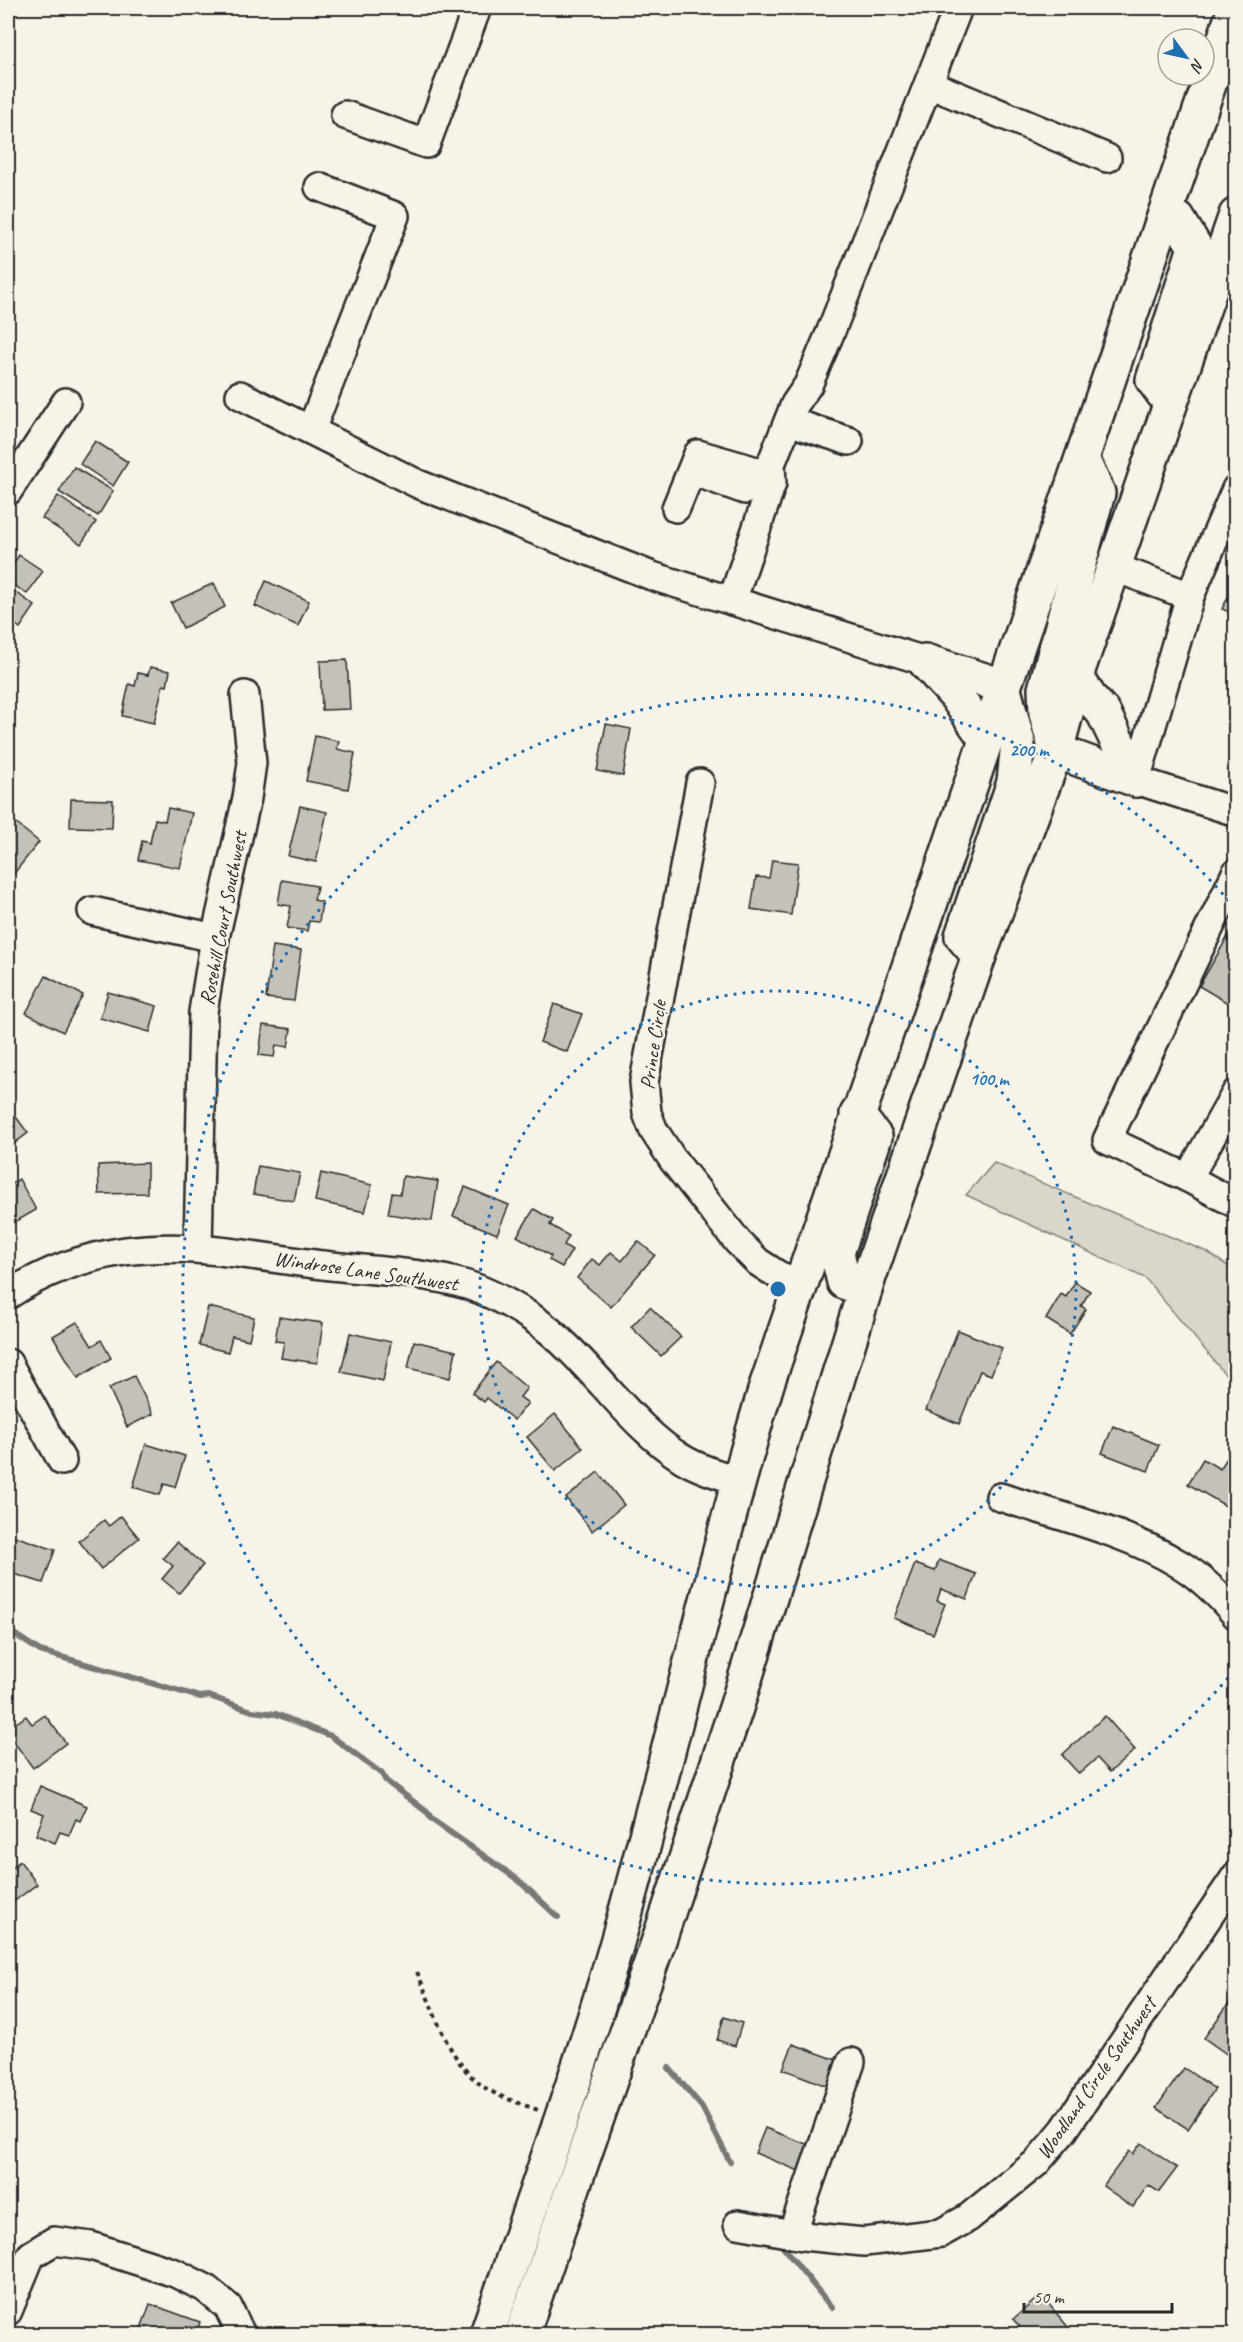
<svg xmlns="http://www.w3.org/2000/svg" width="1243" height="2342" font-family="Caveat,sans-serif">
	<rect width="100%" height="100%" fill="#f7f3e8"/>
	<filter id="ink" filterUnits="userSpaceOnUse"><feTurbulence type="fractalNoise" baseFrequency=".0167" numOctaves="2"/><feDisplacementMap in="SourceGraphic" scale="12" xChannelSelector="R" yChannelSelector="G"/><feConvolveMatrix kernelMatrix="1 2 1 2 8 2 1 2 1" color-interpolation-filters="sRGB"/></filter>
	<g filter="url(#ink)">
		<polygon fill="#dad6cc" stroke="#82807c" stroke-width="1.5" points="994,1163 1207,1252 1235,1271 1235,1386 1145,1278 966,1195"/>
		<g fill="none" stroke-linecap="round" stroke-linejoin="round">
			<g stroke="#7a7874" stroke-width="6">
				<polyline points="8,1630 40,1651 200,1697 209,1696 252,1711 276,1714 331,1736 382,1774 386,1781 427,1812 431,1819 517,1879 558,1917"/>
				<polyline points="669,2068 702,2107 730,2162"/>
				<polyline points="783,2247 832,2308"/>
			</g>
		</g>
		<g fill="#c4c1b9" stroke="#2b2b2b" stroke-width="1.5">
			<polygon points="95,441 128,462 113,486 80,464"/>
			<polygon points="74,467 113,491 98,516 59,492"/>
			<polygon points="58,496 96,522 81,544 42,518"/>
			<polygon points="19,555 43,571 27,594 8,581 8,572"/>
			<polygon points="266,581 309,601 298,626 255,606"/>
			<polygon points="1236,582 1236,615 1222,609"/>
			<polygon points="214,583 225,607 183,628 171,603"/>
			<polygon points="8,587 35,606 20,628 8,619"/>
			<polygon points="347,660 350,709 322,710 320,661"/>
			<polygon points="150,667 170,671 167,686 163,685 154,723 122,716 129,684 135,686 138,673 148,675"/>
			<polygon points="606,724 631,729 623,776 597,771"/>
			<polygon points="315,736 339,741 337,749 355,753 348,789 306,781"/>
			<polygon points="71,799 113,800 112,828 70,827"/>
			<polygon points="300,806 327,812 316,862 288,856"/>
			<polygon points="168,808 192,813 180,868 138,860 142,841 150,843 155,819 165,821"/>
			<polygon points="8,817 39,842 12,876 8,873"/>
			<polygon points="772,860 798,863 791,915 751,909 756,877 769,878"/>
			<polygon points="282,880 317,886 314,900 322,902 319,922 309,921 307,931 287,928 291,906 278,904"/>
			<polygon points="1234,926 1236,927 1236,1008 1199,986"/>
			<polygon points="273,946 301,950 294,1001 266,998"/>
			<polygon points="46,976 83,995 63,1032 26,1013"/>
			<polygon points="108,992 157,1006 150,1032 100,1018"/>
			<polygon points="554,1004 582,1014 567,1052 540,1042"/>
			<polygon points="263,1025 291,1029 288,1047 276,1045 274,1057 259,1055"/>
			<polygon points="8,1106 28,1133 8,1148"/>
			<polygon points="147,1163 147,1193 99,1194 98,1165"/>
			<polygon points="258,1166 300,1173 294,1201 253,1194"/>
			<polygon points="321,1173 372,1185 365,1212 315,1201"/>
			<polygon points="403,1176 438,1181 432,1221 388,1214 392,1193 400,1194"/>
			<polygon points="19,1179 36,1210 8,1226 8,1186"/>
			<polygon points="465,1187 509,1205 497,1234 453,1216"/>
			<polygon points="534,1209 553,1220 550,1225 569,1236 564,1245 572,1250 562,1267 549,1260 551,1256 517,1236"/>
			<polygon points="638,1241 655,1255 611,1307 577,1278 592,1259 600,1265 611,1252 622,1261"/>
			<polygon points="1075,1282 1090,1291 1081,1306 1086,1309 1070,1334 1046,1319 1061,1294 1066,1297"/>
			<polygon points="208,1307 254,1317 249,1340 232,1336 228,1352 199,1345"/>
			<polygon points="650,1307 681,1337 661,1356 631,1327"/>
			<polygon points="279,1317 323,1323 317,1363 281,1358 284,1342 275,1341"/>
			<polygon points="77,1322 92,1346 101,1340 111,1358 78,1378 53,1336"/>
			<polygon points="958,1330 1002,1348 991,1375 980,1371 959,1424 926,1410"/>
			<polygon points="350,1333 391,1342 383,1381 341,1372"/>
			<polygon points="414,1341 456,1351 450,1378 408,1368"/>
			<polygon points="496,1362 527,1388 520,1397 528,1403 514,1420 487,1398 484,1402 472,1393"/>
			<polygon points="134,1376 153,1414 127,1427 109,1388"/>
			<polygon points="555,1414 583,1448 555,1471 527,1437"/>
			<polygon points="1113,1426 1159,1445 1148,1471 1102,1453"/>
			<polygon points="146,1444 185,1456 175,1487 164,1484 160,1495 133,1487"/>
			<polygon points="1229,1455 1236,1459 1236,1512 1188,1484 1203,1459 1220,1469"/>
			<polygon points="598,1472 624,1505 592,1531 566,1498"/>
			<polygon points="121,1516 139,1538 101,1569 79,1541 104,1520 109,1526"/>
			<polygon points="9,1534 55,1550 43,1583 8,1572"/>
			<polygon points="177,1542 203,1565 179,1593 162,1579 173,1566 163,1558"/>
			<polygon points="939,1560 976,1574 967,1599 941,1589 937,1601 945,1604 933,1634 894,1618 915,1564 935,1571"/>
			<polygon points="45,1715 66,1743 33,1768 8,1734 8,1729 26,1716 32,1724"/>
			<polygon points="1105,1716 1135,1750 1110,1772 1097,1758 1079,1774 1062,1755"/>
			<polygon points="40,1786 87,1806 80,1821 76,1819 69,1835 60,1832 55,1843 36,1835 44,1814 31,1809"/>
			<polygon points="20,1861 37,1884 8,1906 8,1871"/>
			<polygon points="1234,1996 1236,2052 1232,2050 1228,2055 1204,2038"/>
			<polygon points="724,2017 742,2023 735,2046 717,2040"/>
			<polygon points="793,2044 842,2062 832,2088 783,2069"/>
			<polygon points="1184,2068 1215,2089 1188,2129 1156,2108"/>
			<polygon points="765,2128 814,2147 804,2173 755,2153"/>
			<polygon points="1141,2143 1177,2168 1159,2192 1148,2185 1133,2207 1103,2186 1129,2151 1133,2154"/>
			<polygon points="1041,2295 1074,2334 1026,2334 1013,2319"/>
			<polygon points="150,2304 200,2322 196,2334 139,2334"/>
		</g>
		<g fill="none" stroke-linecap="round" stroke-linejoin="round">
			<g stroke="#2b2b2b" stroke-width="32">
				<g id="minor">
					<polyline points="929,84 1107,158"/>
					<polyline points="345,115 426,144 477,8"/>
					<polyline points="240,395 418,484 652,576 925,661"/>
					<polyline points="803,426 849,441"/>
					<polyline points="311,430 395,216 319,187"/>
					<polyline points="692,471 745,490 757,486 769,490"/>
					<polyline points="1236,489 1190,596 1136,780 1236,812"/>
					<polyline points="8,491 66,402"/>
					<polyline points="676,508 698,454 750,469 757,486"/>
					<polyline points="1113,567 1190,596"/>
					<polyline points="732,601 772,483 771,464 795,404 808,385 831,331 958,8"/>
					<polyline points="700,783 644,1082 647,1113 654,1131 673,1160 738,1242 758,1262 778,1275 800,1284"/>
					<polyline points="1236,873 1107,1140 1188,1178 1236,1204"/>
					<polyline points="92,911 215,938"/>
					<polyline points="1188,1178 1236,1093"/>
					<polyline points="198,1249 203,1012 215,938 247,798 252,763 245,695"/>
					<path d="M8,1295c35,-23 76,-38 117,-44 67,-9 132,6 198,14 47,6 98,6 144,20 22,7 44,19 64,32 57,38 95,107 152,142 17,10 36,16 55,21"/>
					<polyline points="8,1363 62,1461"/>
					<path d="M1000,1497c59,19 128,35 181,68 21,13 39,31 55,50"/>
					<polyline points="738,2224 803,2236 864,2242 941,2233 968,2218 1036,2163 1064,2130 1236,1876"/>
					<polyline points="792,2234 851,2062"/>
					<polyline points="8,2311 31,2255 54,2241 91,2246 175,2273 205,2288 228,2307 241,2334"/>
				</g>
			</g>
			<g stroke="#2b2b2b" stroke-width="38">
				<g id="highway">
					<polyline points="1165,216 1178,219 1195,247 1153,380 1170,403"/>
					<polyline points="1082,459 1098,493 1045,689 1046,713 1056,751 1136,780"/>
					<polyline points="925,661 1003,686 1018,742 1014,782 962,936 979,956"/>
					<polyline points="926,663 956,696 985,738"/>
					<polyline points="1076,676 1090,698 1103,712 1136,780"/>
					<polyline points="857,1114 875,1137 837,1253 844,1282 865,1289"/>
					<path d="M487,2334c47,-138 98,-275 137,-416 49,-178 90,-358 143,-534l468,-1376"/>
					<polyline points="522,2334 659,1940 737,1705 869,1277 979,956 1056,751 1076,676 1236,215"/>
				</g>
			</g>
			<path stroke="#2b2b2b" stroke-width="4" stroke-dasharray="4.5 4.5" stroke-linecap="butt" d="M417,1972c18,40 31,92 70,117 15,9 35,15 51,21"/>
			<use href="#minor" stroke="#f7f3e8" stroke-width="27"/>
			<use href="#highway" stroke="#f7f3e8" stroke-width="33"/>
		</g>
	</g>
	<g fill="none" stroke="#1f6fb2" stroke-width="3" stroke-dasharray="3 6">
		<circle cx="778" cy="1289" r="298"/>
		<path d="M1234 1671A595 595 0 1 1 1234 907"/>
	</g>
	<g text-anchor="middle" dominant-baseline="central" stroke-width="5" stroke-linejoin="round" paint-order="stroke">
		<g font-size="21" fill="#2b2b2b" stroke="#f7f3e8">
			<text transform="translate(223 918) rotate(-79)">Rosehill Court Southwest</text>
			<text transform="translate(653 1045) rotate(-82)">Prince Circle</text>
			<text transform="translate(366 1271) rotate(8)">Windrose Lane Southwest</text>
			<text transform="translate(1096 2078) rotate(-55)">Woodland Circle Southwest</text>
		</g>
	</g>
	<circle cx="778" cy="1289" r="9" fill="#1f6fb2" stroke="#f7f3e8" stroke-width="3"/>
	<g font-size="18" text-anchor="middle" font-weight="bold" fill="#1f6fb2" stroke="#f7f3e8" stroke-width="5" stroke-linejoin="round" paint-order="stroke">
		<text x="1029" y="756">200 m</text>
		<text x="989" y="1085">100 m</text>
	</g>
	<rect width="1243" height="2342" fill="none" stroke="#f7f3e8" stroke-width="30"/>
	<rect x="15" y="15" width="1213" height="2312" fill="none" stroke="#2b2b2b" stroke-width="2" filter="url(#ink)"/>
	<g transform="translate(1186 57) rotate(123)"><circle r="28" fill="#f7f3e8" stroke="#a5a39c" stroke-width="1.5"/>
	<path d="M0-4.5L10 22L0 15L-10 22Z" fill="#1f6fb2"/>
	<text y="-9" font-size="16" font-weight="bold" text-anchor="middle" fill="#2b2b2b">N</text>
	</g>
	<path d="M1024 2303v9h148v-9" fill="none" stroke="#2b2b2b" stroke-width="3"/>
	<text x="1033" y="2303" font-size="18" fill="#2b2b2b" stroke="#f7f3e8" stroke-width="4.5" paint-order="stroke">50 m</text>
</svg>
